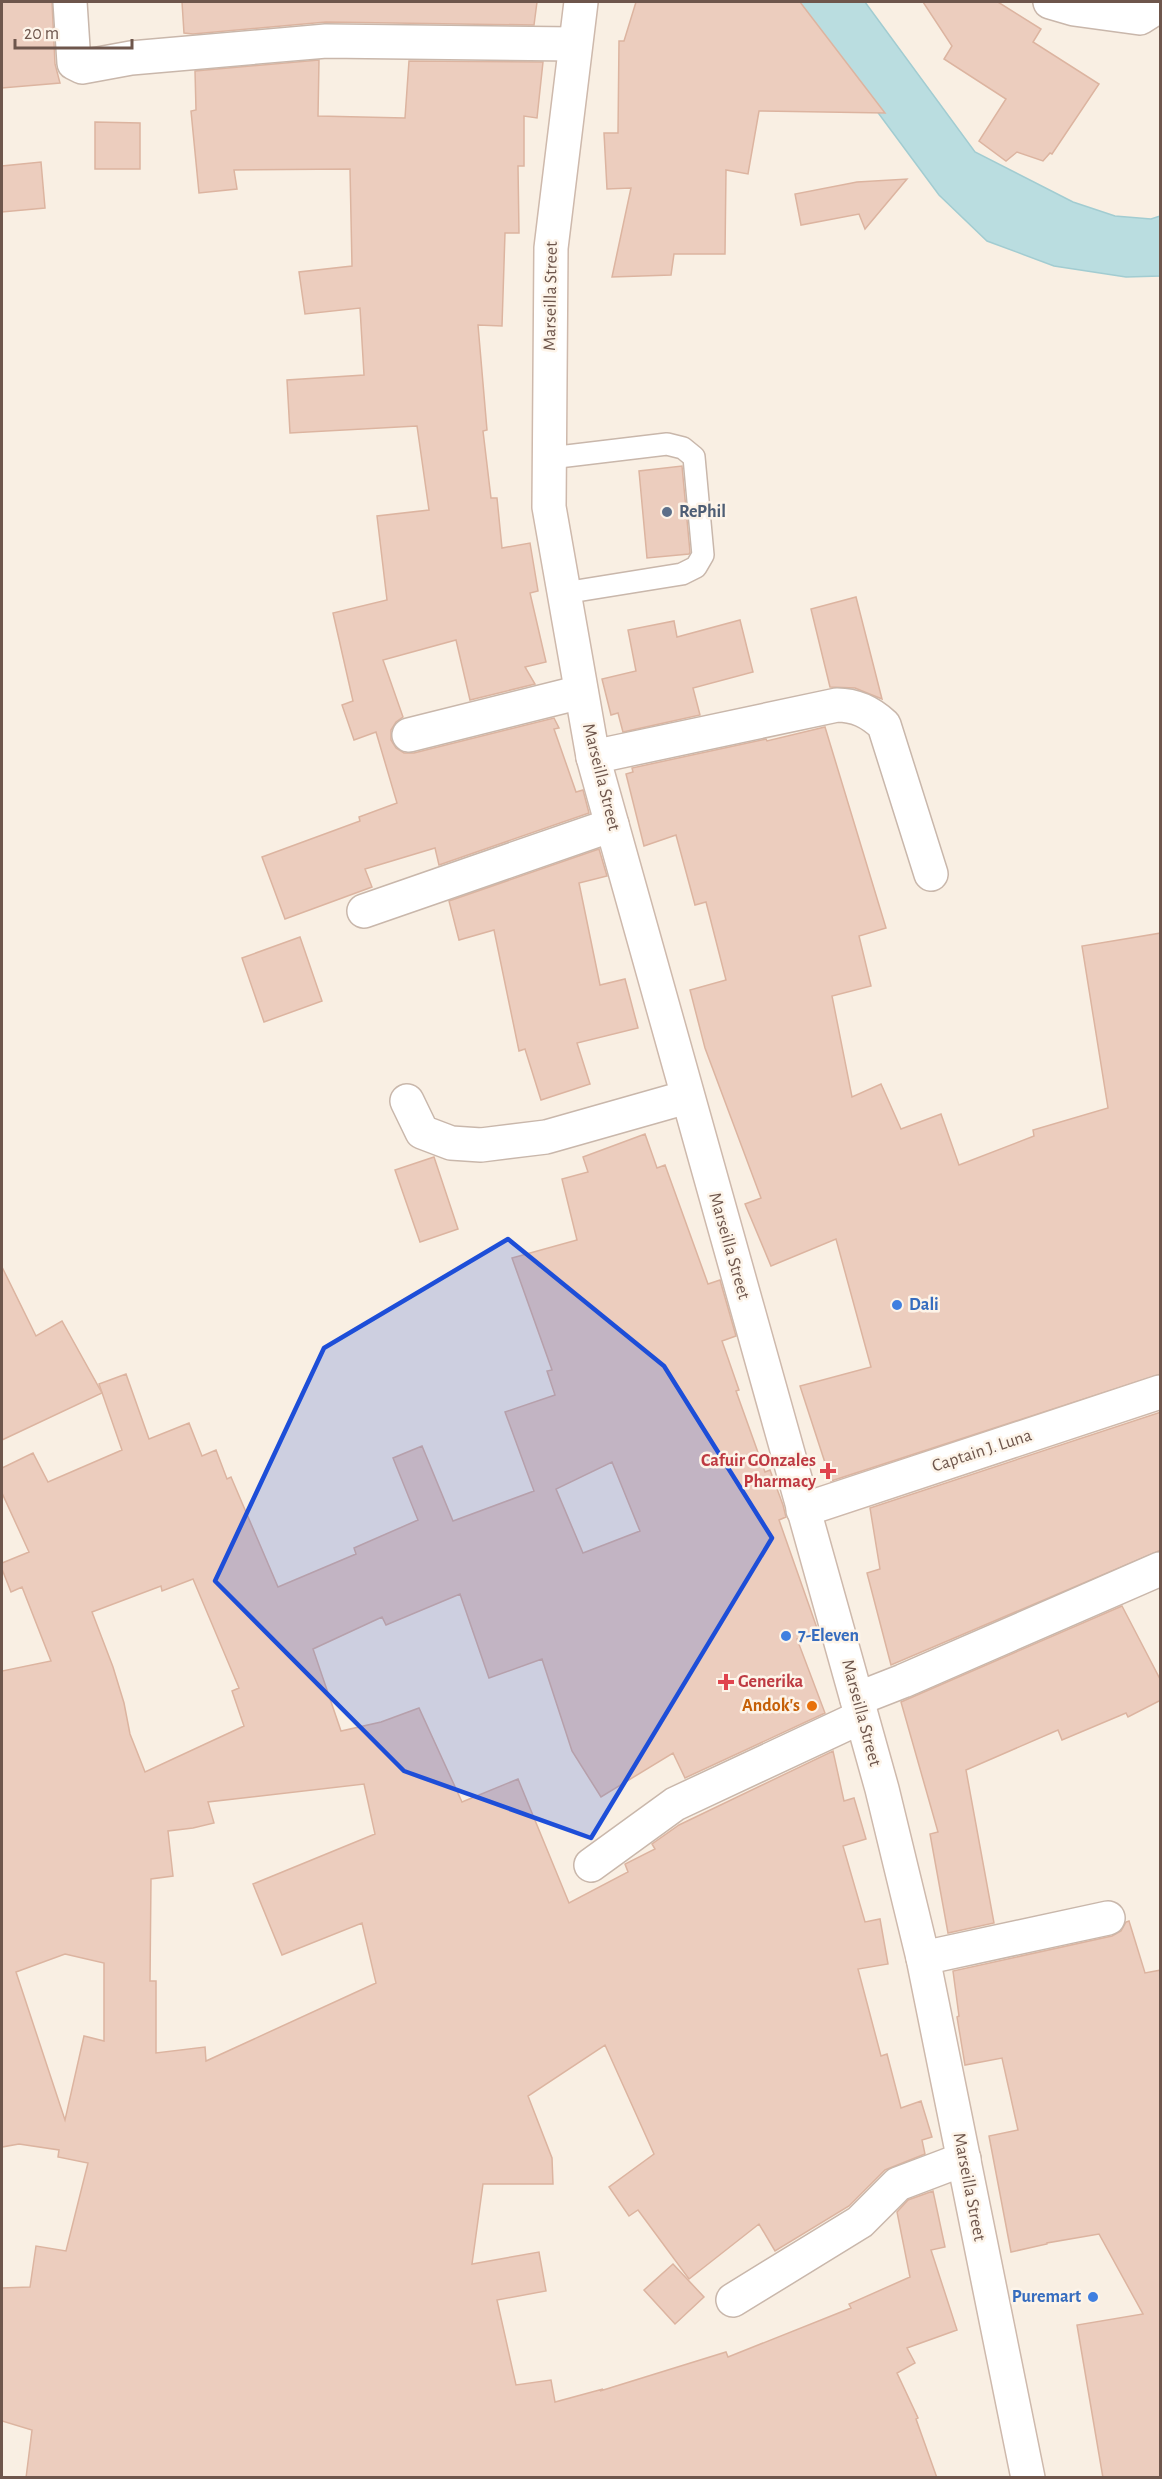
<svg xmlns="http://www.w3.org/2000/svg" width="1162" height="2479" font-family="'Alegreya Sans',sans-serif">
	<rect width="100%" height="100%" fill="#f9efe3"/>
	<polygon fill="#badde0" stroke="#a2ccd1" stroke-width="1.5" points="796,2 865,2 975,152 1073,202 1115,216 1151,219 1160,216 1160,276 1126,277 1054,266 987,241 939,195"/>
	<g fill="#eccdbe" stroke="#dcb4a0" stroke-width="1.5" fill-rule="evenodd">
		<polygon points="2,2 52,2 55,64 60,83 2,88"/>
		<polygon points="182,2 537,2 534,25 326,22 193,34 184,33"/>
		<polygon points="636,2 800,2 885,113 759,111 748,174 726,170 725,254 674,254 671,275 612,277 631,188 607,189 604,133 618,133 619,41 624,41"/>
		<polygon points="923,2 998,2 1041,29 1033,42 1099,84 1052,154 1050,153 1043,161 1017,152 1006,161 979,141 1006,99 944,59 952,46"/>
		<polygon points="319,60 318,116 405,118 409,61 543,62 537,118 524,116 524,166 518,166 519,233 505,233 502,326 478,325 487,430 483,431 491,498 497,498 502,548 530,543 538,591 530,593 546,662 525,667 535,684 470,700 456,640 383,660 403,717 396,722 391,730 391,740 396,748 404,753 414,753 554,718 559,728 554,729 576,792 583,790 589,813 439,865 435,848 365,869 372,887 285,919 262,857 360,821 359,817 397,803 376,732 354,740 342,705 353,701 333,613 387,600 377,516 429,510 417,426 290,433 287,380 364,375 360,308 305,314 299,272 352,266 350,169 234,170 237,189 199,193 191,111 196,110 195,71"/>
		<polygon points="95,122 140,123 140,169 95,169"/>
		<polygon points="41,162 45,208 2,212 2,166"/>
		<polygon points="907,179 865,229 859,214 801,225 795,194 857,182"/>
		<polygon points="682,466 690,552 689,554 647,558 639,471"/>
		<polygon points="856,597 882,699 855,688 830,687 811,609"/>
		<polygon points="740,620 753,672 693,688 700,715 623,732 618,713 611,715 602,679 636,671 628,630 674,621 677,637"/>
		<polygon points="825,727 886,928 859,936 871,986 832,996 852,1097 881,1084 901,1129 941,1114 959,1165 1034,1136 1033,1130 1108,1108 1082,946 1161,933 1161,1374 831,1481 800,1386 871,1367 836,1239 771,1266 745,1204 761,1198 705,1048 690,990 726,980 706,902 695,905 676,835 644,846 626,774 633,772 632,768 766,739 767,741"/>
		<polygon points="599,849 607,876 579,883 600,985 625,979 638,1028 577,1043 590,1084 541,1100 525,1049 519,1051 494,930 459,940 449,901"/>
		<polygon points="300,937 322,1001 264,1022 242,958"/>
		<path d="M645,1134l12,34 8,-3 43,119 12,-4 16,56 -14,5 17,49 -3,1 29,81 5,-2 13,35 3,12 -7,3 39,111 -21,8 28,74 -140,65 -12,-25 -72,44 -29,-46 -30,-92 -53,19 -29,-84 -74,31 -4,-8 -69,32 28,82 40,-9 38,-14 43,94 56,-23 51,124 59,-31 -3,-8 30,-15 -3,-5 27,-19 154,-74 11,50 10,-3 12,41 -23,7 22,76 15,-3 8,45 -30,5 23,87 6,-2 14,54 20,-7 11,36 -10,3 3,14 -40,16 -36,36 -74,45 -16,-27 -70,55 -51,-69 -9,6 -20,-29 45,-33 -49,-109 -77,51 24,62 1,26h-70l-11,80 67,-12 7,39 -49,9 19,85 35,-5 4,22 48,-13 -3,2 126,-39 2,5 123,-49 -2,-4 61,-27 -13,-65 11,-12 25,-9 12,56 -14,3 26,80 -50,18 8,15 -18,10 21,45 -2,1 21,59h-911l6,-48 -30,-9v-133l28,-1 6,-41 30,5 22,-88 -30,-6 1,-7 -40,-6 -17,3v-476l49,-10 -29,-74 -11,5 -9,-23v-6l27,-11 -27,-59v-25l31,-15 15,29 74,-32 -23,-66 27,-10 23,65 40,-16 13,33 14,-6 11,29 4,-2 47,110 78,-33 -2,-6 64,-28 -25,-62 29,-12 31,75 81,-30 -29,-79 50,-17 -8,-24 5,-1 -40,-112 65,-18 -15,-61 26,-7 -5,-15zM612,1462l28,69 -57,22 -27,-64zM193,1579l46,109 -7,3 12,35 -99,46 -15,-38 -6,-31 -11,-36 -21,-55 69,-26 1,5zM364,1784l11,50 -122,50 29,71 80,-32 14,60 -170,78 -1,-14 -49,6v-72h-6l1,-102 22,-3 -5,-45 25,-3 21,-5 -6,-21zM65,1954l39,9v78l-20,-5 -19,84 -49,-148z"/>
		<polygon points="434,1157 458,1229 420,1242 395,1170"/>
		<polygon points="2,1267 36,1336 62,1321 102,1393 2,1440"/>
		<polygon points="1161,1412 1161,1550 891,1665 867,1573 880,1569 870,1508"/>
		<polygon points="1122,1606 1161,1681 1161,1700 1128,1717 1126,1713 1062,1740 1058,1730 966,1770 994,1923 948,1933 930,1834 938,1832 901,1702"/>
		<polygon points="1129,1921 1145,1973 1161,1970 1161,2478 1103,2478 1077,2325 1143,2314 1099,2234 1047,2243 1047,2244 1011,2252 989,2136 1018,2130 1002,2058 965,2065 957,2017 959,2016 953,1971 1112,1936 1121,1931 1126,1922"/>
		<polygon points="673,2264 704,2297 675,2324 644,2290"/>
	</g>
	<g fill="none" stroke-linecap="round" stroke-linejoin="round">
		<g stroke="#c9b7ab" stroke-width="24">
			<polyline id="lane" points="550,458 667,444 683,448 694,457 703,555 696,567 682,574 564,593"/>
		</g>
		<g stroke="#c9b7ab" stroke-width="36">
			<g id="street">
				<polyline points="70,2 74,63 82,67 131,58 326,41 575,44"/>
				<polyline points="1050,2 1074,9 1140,18 1160,5"/>
				<polyline points="409,735 581,692"/>
				<path d="M593,757l244,-52c19,0 33,7 47,20l47,149"/>
				<polyline points="364,911 612,825"/>
				<polyline points="407,1101 422,1132 451,1143 481,1145 546,1137 687,1097"/>
				<polyline points="857,1699 903,1681 1160,1569"/>
				<polyline points="591,1865 675,1804 861,1717"/>
				<polyline points="923,1958 1108,1918"/>
				<polyline points="733,2300 860,2222 898,2184 964,2159"/>
			</g>
		</g>
		<g stroke="#ceb9ac" stroke-width="36">
			<g id="secondary">
				<polyline points="581,2 551,248 549,507 593,757 882,1789 923,1958 1028,2478"/>
				<polyline points="803,1510 1160,1392"/>
			</g>
		</g>
		<use href="#lane" stroke="#fff" stroke-width="21"/>
		<use href="#street" stroke="#fff" stroke-width="33"/>
		<use href="#secondary" stroke="#fff" stroke-width="33"/>
	</g>
	<path fill="#1d4ed8" fill-opacity="0.2" stroke="#1d4ed8" stroke-width="4.5" stroke-linejoin="round" d="M508,1239l156,127 108,172 -181,300 -187,-67 -189,-190 109,-233z"/>
	<circle fill="#5c6f8a" stroke="#fdf4e9" stroke-width="2" cx="667" cy="512" r="6"/>
	<g fill="#3f7fe0" stroke="#fdf4e9" stroke-width="2">
		<circle cx="897" cy="1305" r="6"/>
		<circle cx="786" cy="1636" r="6"/>
		<circle cx="1093" cy="2297" r="6"/>
	</g>
	<g fill="#e0444e" stroke="#fdf4e9" stroke-width="2">
		<path d="M825 1462h6v6h6v6h-6v6h-6v-6h-6v-6h6z"/>
		<path d="M723 1673h6v6h6v6h-6v6h-6v-6h-6v-6h6z"/>
	</g>
	<circle fill="#e8710a" stroke="#fdf4e9" stroke-width="2" cx="812" cy="1706" r="6"/>
	<g text-anchor="middle" dominant-baseline="central" stroke-width="5" stroke-linejoin="round" paint-order="stroke">
		<g font-size="18" fill="#6e564c" stroke="#fdf4e9">
			<text transform="translate(551 296) rotate(-89)">Marseilla Street</text>
			<text transform="translate(601 777) rotate(76)">Marseilla Street</text>
			<text transform="translate(729 1246) rotate(74)">Marseilla Street</text>
			<text transform="translate(982 1451) rotate(-18)">Captain J. Luna</text>
			<text transform="translate(861 1713) rotate(75)">Marseilla Street</text>
			<text transform="translate(969 2187) rotate(79)">Marseilla Street</text>
		</g>
		<g font-size="18" font-weight="bold" fill="#4e5e75" stroke="#fdf4e9" text-anchor="start">
			<text x="679" y="512">RePhil</text>
		</g>
		<g font-size="18" font-weight="bold" fill="#366cbe" stroke="#fdf4e9" text-anchor="start">
			<text x="909" y="1305">Dali</text>
			<text x="798" y="1636">7-Eleven</text>
			<text x="1081" y="2297" text-anchor="end">Puremart</text>
		</g>
		<g font-size="18" font-weight="bold" fill="#be3a42" stroke="#fdf4e9" text-anchor="end">
			<text x="816" y="1461">Cafuir GOnzales<tspan x="816" dy="21">Pharmacy</tspan></text>
			<text x="738" y="1682" text-anchor="start">Generika</text>
		</g>
		<g font-size="18" font-weight="bold" fill="#c56008" stroke="#fdf4e9" text-anchor="end">
			<text x="800" y="1706">Andok's</text>
		</g>
	</g>
	<rect width="1162" height="2479" fill="none" stroke="#6e564c" stroke-width="6"/>
	<path d="M15 39v9h117v-9" fill="none" stroke="#6e564c" stroke-width="3"/>
	<text x="24" y="39" font-size="18" fill="#6e564c" stroke="#fdf4e9" stroke-width="4.5" paint-order="stroke">20 m</text>
</svg>
